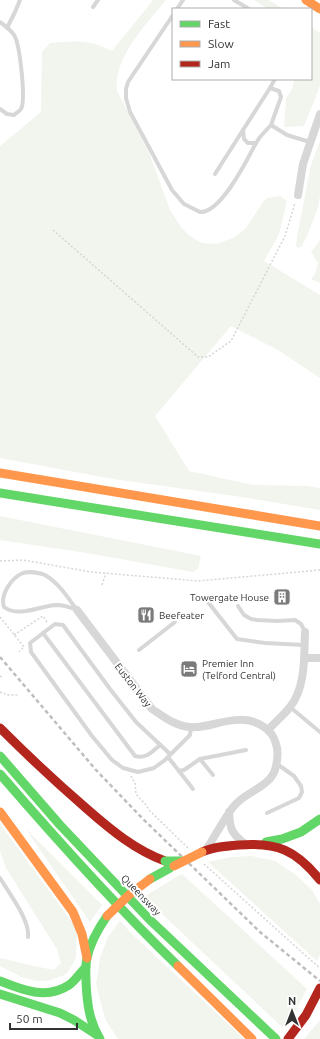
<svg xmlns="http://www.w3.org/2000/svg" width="320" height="1039" font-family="Ubuntu,sans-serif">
	<rect width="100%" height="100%" fill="#fff"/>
	<g fill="#f1f5ed">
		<path d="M153,0h13c-18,22 -45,50 -49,79 -1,4 0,8 0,12l33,64 20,55 11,17 9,9 12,7 15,1 18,-7 11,-9 17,-26 4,-4 13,-2 7,5 -8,33 -15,27 56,34v83l-42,-28 -47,-24 -76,90 34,55 64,14 54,1 13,2v22l-78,-13 -129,-18 -113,-21v-312l41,-34 1,-60 8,-9c22,-2 41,-4 62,8z"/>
		<polygon points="254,0 269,0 283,9 268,9"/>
		<polygon points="311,27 320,33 320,86 304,126 284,127 286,99 293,87 294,79 311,79"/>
		<polygon points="320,141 320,196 318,207 308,234 302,246 298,248 296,246 297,237 311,165"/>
		<polygon points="320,240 320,283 311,279 315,274 318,263 311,252"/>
		<polygon points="0,516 201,556 198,569 193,572 87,553 0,540"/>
		<polygon points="0,824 77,929 76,957 72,965 67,973 62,976 47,981 37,981 24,978 0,966 0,958 34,966 54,970 61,963 57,949 6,868 0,851"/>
		<polygon points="25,828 102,905 90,922"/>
		<polygon points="252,856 275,861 296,875 312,890 320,904 320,955 317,961 208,862 231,857"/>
		<polygon points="182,874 307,989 293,1015 283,1028 144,897 176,877"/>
		<polygon points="120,921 133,935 244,1039 118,1039 105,1019 96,984 100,958 108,937"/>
		<polygon points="320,1020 320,1039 304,1039"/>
	</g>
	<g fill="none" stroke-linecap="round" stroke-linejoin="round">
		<g stroke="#d6d6d6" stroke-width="1.5" stroke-dasharray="2 2" stroke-linecap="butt">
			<polyline points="53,230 198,357 208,357 231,341 285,236 295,203"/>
			<polyline points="0,561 23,560 91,572 198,581 320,570"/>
			<polyline points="102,585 106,573"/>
			<polyline points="0,617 24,647 19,652"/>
			<polyline points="14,635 43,616 47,622"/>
			<polyline points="0,677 3,675"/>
			<polyline points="0,692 8,695 19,695"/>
			<polyline points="131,776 135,783 136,794 145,804 150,811 188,848"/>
			<polyline points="204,864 306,956 320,968"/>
		</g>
		<g stroke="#d7d7d7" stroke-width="4">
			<polyline points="234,0 249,9"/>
			<polyline points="93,7 98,0"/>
			<polyline points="177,9 183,0"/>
			<path d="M173,15l-45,67 -2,7v9l4,14 42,78 12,14 16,8c21,1 47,-52 56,-69"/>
			<path d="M0,22c4,3 11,8 14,13 6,9 12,65 7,74 -2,3 -5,4 -7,6l-7,-1 -7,-5"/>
			<polyline points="7,28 15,12 20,0"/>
			<polyline points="270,88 275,79"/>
			<polyline points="271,125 260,137 256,143 248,143 244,139 243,130 270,88 279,91 281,97 271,125 287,135 310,142"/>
			<polyline points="215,174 243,130"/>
			<path d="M32,572c4,1 9,1 13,3 14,8 23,23 32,35 -7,-3 -13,-5 -21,-5 -17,1 -37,13 -52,2 -4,-12 7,-29 19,-34 3,-1 6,-1 9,-1z"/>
			<polyline points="204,597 237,639 265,643 304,645"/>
			<polyline points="238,606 244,615 251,619 257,620 277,621 295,620 301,624 305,632"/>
			<path d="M43,633l92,123c11,3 17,-4 25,-11"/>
			<polyline points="139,650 175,622"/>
			<polyline points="290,707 320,732"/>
			<polyline points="170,754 136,722 110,689 63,625 55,624 30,643 31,652 92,736 112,760 123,768 138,772 154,768 165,760 190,735 191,727"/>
			<polyline points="168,757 179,771 184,770 200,759 246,750"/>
			<polyline points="200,759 213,775"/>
			<polyline points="179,771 193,789"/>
			<polyline points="267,813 299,798 302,792 301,786 294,776 277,764"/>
			<path d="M0,878c9,15 30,42 28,59"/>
		</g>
		<g stroke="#d7d7d7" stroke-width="8">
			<polyline points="298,195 303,164 320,114"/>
			<path d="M77,610l75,99c12,8 23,17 38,18 8,1 16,-1 24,-3 16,-4 35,-8 50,3 6,4 10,9 12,17 3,8 1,25 -4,32 -8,12 -24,16 -34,26 -5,4 -8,9 -11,14 -8,12 -14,23 -21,34"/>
			<polyline points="305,658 319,658"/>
			<path d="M268,730c7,-8 16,-15 22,-23 16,-20 14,-51 15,-75"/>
			<path d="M229,812c1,17 2,21 16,32"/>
		</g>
		<g stroke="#63d668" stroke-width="9">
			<polyline points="0,493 320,544"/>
			<polyline points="0,756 60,825 149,919 276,1039"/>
			<path d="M0,774c57,66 115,131 178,192"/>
			<polyline points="266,842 282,839 301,832 320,819"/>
			<polyline points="150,879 170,868"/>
			<path d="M0,981c22,9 47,19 69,4 6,-4 11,-12 17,-18"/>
			<polyline points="0,994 60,1013 74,1020 97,1035"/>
			<path d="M100,1039c-11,-18 -13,-36 -14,-57 0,-8 -1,-16 1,-24 3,-15 11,-29 20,-42"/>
		</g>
		<g stroke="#ff974d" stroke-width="9">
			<polyline points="306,0 320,9"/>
			<polyline points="0,473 320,526"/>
			<polyline points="0,812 73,912 82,934 87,958"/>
			<polyline points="178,966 252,1039"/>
		</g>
		<g stroke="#b3261e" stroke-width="9">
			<path d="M0,728c28,28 57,55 87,81 24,21 48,41 78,52"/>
			<path d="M202,852c11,-5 24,-6 37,-7 38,-3 57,5 81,35"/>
			<polyline points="288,1039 306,1015 320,988"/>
		</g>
		<polyline stroke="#bebebe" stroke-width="2.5" stroke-dasharray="4 3" stroke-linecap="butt" points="0,657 96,770 143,819 260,932 320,981"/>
		<polyline stroke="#63d668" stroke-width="9" points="165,861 182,861"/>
		<g stroke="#ff974d" stroke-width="9">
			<polyline points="174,866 202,852"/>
			<polyline points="107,916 129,895 150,879"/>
		</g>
	</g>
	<defs>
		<g id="building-square" transform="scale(0.9)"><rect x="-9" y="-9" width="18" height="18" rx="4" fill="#7a7a7a" stroke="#fff"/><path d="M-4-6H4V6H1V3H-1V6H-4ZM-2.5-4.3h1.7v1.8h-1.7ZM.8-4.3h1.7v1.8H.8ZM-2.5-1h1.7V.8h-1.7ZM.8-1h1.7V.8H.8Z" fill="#fff"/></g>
		<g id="restaurant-square" transform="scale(0.9)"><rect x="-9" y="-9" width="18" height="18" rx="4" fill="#7a7a7a" stroke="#fff"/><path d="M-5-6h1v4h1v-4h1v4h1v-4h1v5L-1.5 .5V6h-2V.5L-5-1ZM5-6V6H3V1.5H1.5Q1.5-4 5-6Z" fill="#fff"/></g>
		<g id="hotel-square" transform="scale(0.9)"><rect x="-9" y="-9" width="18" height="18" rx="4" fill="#7a7a7a" stroke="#fff"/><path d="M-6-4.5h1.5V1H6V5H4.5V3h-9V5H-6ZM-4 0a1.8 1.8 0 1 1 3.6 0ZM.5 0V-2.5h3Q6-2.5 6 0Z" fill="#fff"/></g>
	</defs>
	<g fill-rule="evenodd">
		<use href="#building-square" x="282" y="597"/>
		<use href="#restaurant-square" x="146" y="615"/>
		<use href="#hotel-square" x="189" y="669"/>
	</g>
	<g text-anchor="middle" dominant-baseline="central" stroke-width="4" stroke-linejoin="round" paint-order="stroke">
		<g font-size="10" fill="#333" stroke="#fff" text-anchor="start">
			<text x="269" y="597" text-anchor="end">Towergate House</text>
			<text x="159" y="615">Beefeater</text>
			<text x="202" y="663">Premier Inn<tspan x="202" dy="12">(Telford Central)</tspan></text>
		</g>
		<g font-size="10" fill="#333" stroke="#fff">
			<text transform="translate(133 685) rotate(52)">Euston Way</text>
			<text transform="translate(141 895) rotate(46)">Queensway</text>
		</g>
	</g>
	<rect x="172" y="8" width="140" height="72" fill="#ffffff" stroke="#adadad"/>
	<rect x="180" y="21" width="20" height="6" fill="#63d668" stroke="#adadad"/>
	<text x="208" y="28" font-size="12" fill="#333333">Fast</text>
	<rect x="180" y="41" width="20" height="6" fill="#ff974d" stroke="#adadad"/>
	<text x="208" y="48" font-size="12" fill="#333333">Slow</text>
	<rect x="180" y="61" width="20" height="6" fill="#b3261e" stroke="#adadad"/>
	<text x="208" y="68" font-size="12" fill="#333333">Jam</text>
	<g transform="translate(292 1011)" stroke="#ffffff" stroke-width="3" paint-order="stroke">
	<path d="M0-3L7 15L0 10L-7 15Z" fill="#333333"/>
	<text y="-6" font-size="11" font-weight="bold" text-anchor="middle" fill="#333333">N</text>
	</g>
	<path d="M10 1023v6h67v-6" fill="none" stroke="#333333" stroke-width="2"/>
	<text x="16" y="1023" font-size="12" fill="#333333" stroke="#ffffff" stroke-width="3" paint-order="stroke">50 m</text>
</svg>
